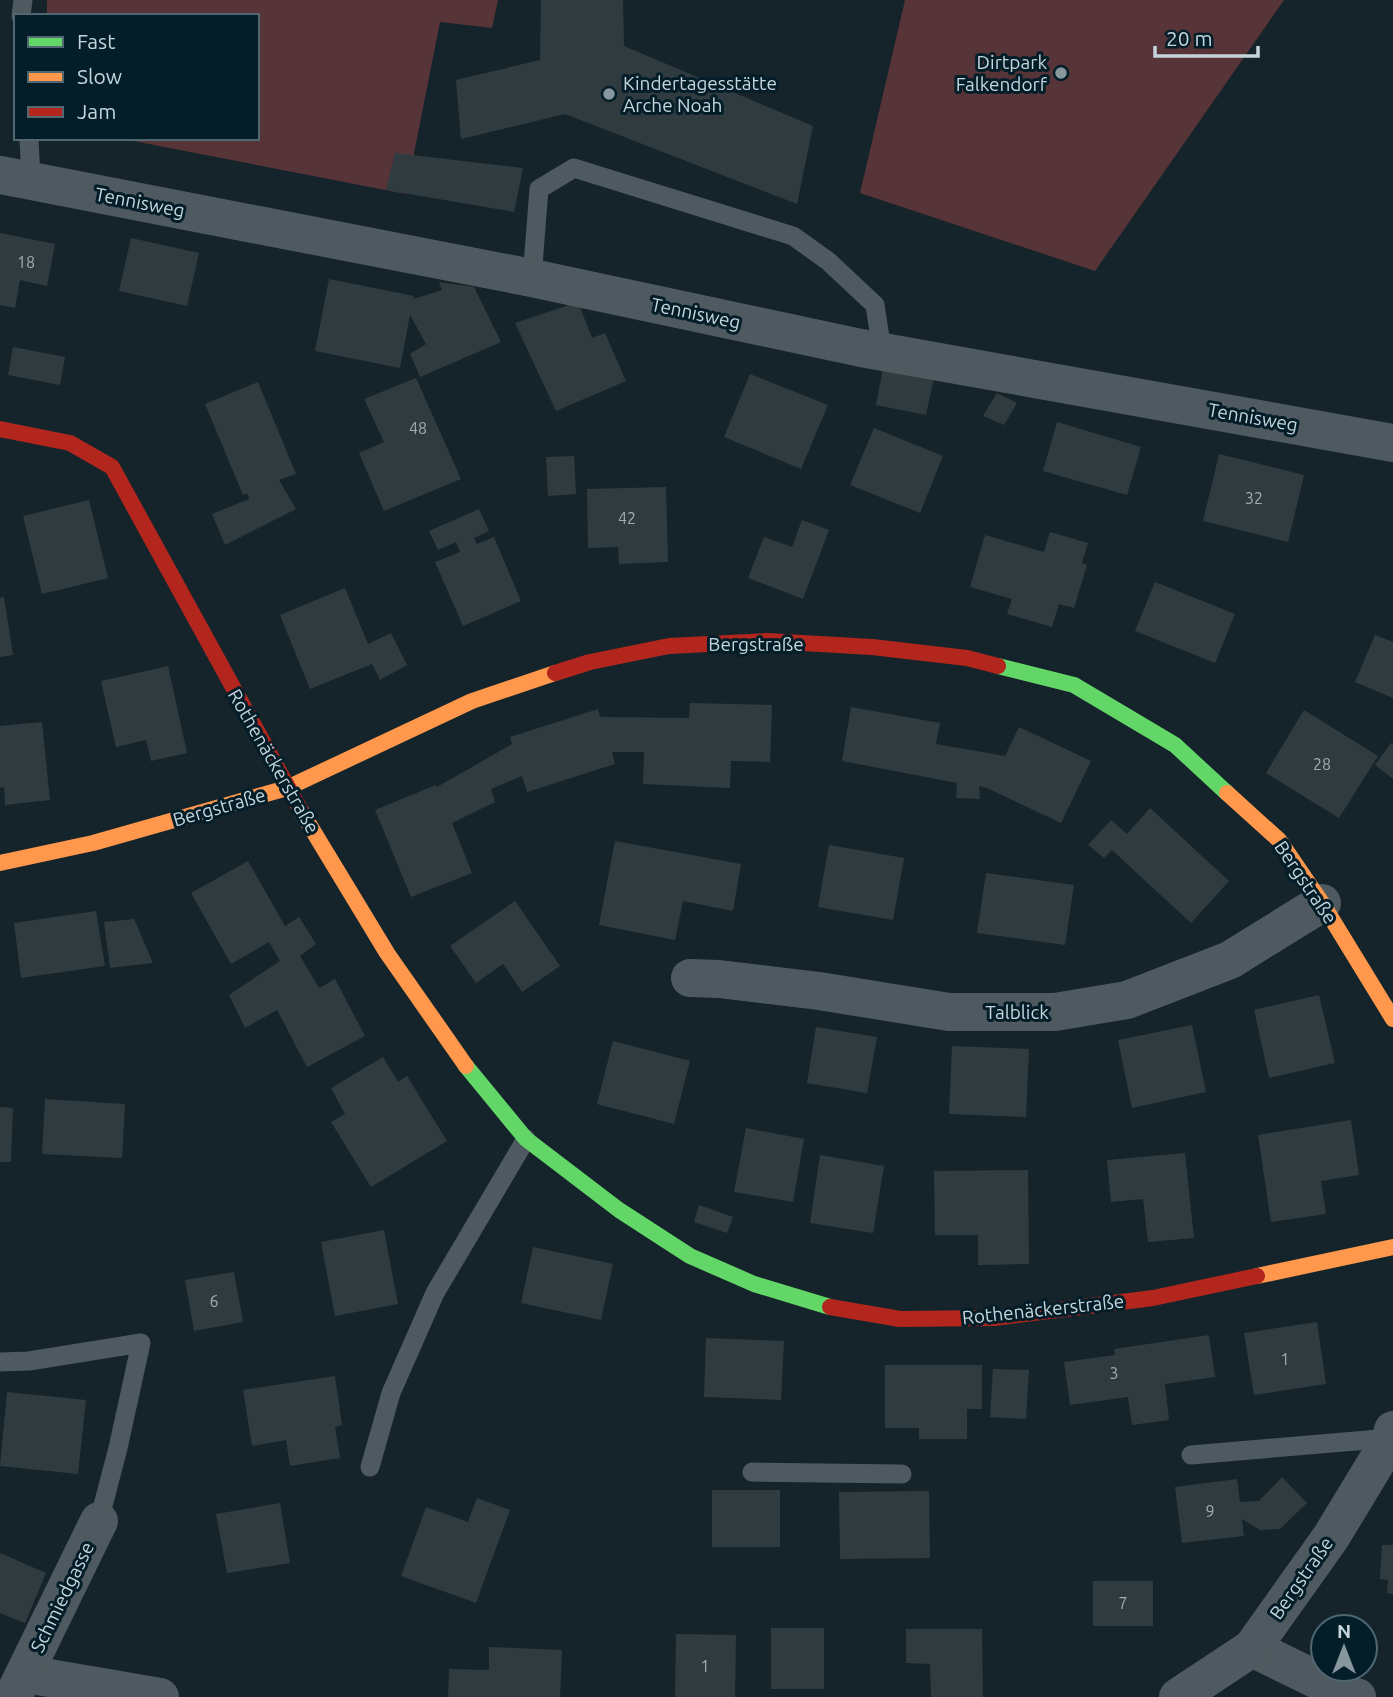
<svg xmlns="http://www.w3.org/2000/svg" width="1393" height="1697" font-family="Ubuntu,sans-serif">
	<rect width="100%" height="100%" fill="#15242a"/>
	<g fill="#563438">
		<polygon points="47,0 498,0 492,28 440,22 406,194 118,138 257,138 257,16 47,16"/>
		<polygon points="905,0 1284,0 1095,271 860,193"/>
	</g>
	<g fill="#303b40">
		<polygon points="541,0 623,0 624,46 813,126 797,204 565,114 461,139 456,80 540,60"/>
		<polygon points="395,153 523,168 514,212 386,190"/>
		<polygon points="0,233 55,244 47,286 20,280 15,308 0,305"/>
		<polygon points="131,238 199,253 187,306 119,291"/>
		<polygon points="329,279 414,296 413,299 442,290 439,282 474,287 501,342 420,377 410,354 426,344 410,315 400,368 315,351"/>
		<polygon points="578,302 592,338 605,333 626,381 556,411 515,323"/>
		<polygon points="13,347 65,357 60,385 8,375"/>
		<polygon points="883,368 934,378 926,415 876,405"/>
		<polygon points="750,374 828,405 801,469 724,437"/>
		<polygon points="416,378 461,479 384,511 359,453 384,442 364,399"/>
		<polygon points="258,382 296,474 279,480 296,509 225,545 212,514 249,499 248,494 243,495 205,404"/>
		<polygon points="997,393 1017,403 1004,425 983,416"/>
		<polygon points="1057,422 1141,447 1127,495 1043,471"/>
		<polygon points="874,428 943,456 920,513 850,485"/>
		<polygon points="1219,454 1304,475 1288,542 1203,521"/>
		<polygon points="574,456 576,494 548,496 546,457"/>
		<polygon points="666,487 668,562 619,564 618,547 588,548 587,489"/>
		<polygon points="89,500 108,578 42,594 23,516"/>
		<polygon points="479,509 489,531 474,538 477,544 494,537 521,601 463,626 435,562 460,552 456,542 438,550 429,531"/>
		<polygon points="802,520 829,530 803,599 748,578 764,537 792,547"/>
		<polygon points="1050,532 1088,543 1082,563 1087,565 1074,608 1059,604 1052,627 1007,614 1012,599 970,587 985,535 1044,552"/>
		<polygon points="1155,582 1235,614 1215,663 1135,631"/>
		<polygon points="345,588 368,644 391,633 407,665 380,680 372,664 310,689 280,615"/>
		<polygon points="4,597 13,655 0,657 0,598"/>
		<polygon points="1375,635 1393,642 1393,698 1355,682"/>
		<polygon points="168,666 187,753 151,761 146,740 116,747 101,681"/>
		<polygon points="690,703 772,705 770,762 731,761 730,788 643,784 644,752 612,752 615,764 527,792 522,776 491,789 495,802 452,823 472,873 411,897 375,810 436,785 437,787 512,744 510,737 598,709 600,717 689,718"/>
		<polygon points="851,707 940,723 936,744 1005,756 1019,727 1091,761 1061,823 989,789 979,786 980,799 956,798 957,783 842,761"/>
		<polygon points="1304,710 1378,756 1339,818 1266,773"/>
		<polygon points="42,722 50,800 5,805 4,787 0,788 0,726"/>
		<polygon points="1391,743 1393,744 1393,779 1375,765"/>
		<polygon points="1150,808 1229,881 1191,923 1112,850 1104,858 1088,845 1111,820 1127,834"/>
		<polygon points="615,841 741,864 733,911 683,901 675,940 599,925"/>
		<polygon points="829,845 904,858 893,920 818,907"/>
		<polygon points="248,861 285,926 299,917 316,944 300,956 319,988 335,979 365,1036 307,1067 277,1010 245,1028 229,995 280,961 269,942 231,964 191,893"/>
		<polygon points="986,873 1074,885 1065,945 977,933"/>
		<polygon points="515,901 560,966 522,992 503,964 476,983 450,946"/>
		<polygon points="96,911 105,966 21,978 14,923"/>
		<polygon points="134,919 153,963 110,968 104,922"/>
		<polygon points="1319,995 1335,1063 1269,1078 1254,1010"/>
		<polygon points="1192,1025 1206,1092 1132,1108 1118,1040"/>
		<polygon points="816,1027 877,1037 867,1093 807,1083"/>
		<polygon points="613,1041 690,1061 674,1124 597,1104"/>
		<polygon points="952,1046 1029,1049 1026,1117 949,1114"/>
		<polygon points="383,1057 398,1082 407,1076 447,1141 371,1187 331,1122 345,1114 331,1088"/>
		<polygon points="45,1099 125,1104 122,1158 42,1154"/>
		<polygon points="0,1107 13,1108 11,1162 0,1162"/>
		<polygon points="1351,1120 1359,1175 1321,1181 1326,1214 1271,1222 1258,1135"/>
		<polygon points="746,1128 804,1139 793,1202 734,1192"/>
		<polygon points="1185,1153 1194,1238 1148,1242 1143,1199 1111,1202 1107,1160"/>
		<polygon points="820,1155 884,1166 873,1233 810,1223"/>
		<polygon points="1028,1170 1029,1264 978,1265 978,1235 935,1235 934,1171"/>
		<polygon points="699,1205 733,1217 727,1233 694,1222"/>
		<polygon points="384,1230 398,1304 335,1316 321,1242"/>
		<polygon points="533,1247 613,1264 601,1320 521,1303"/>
		<polygon points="234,1272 243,1322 194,1331 185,1280"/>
		<polygon points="1317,1322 1326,1384 1254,1395 1244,1333"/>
		<polygon points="1209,1335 1215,1377 1165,1384 1169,1420 1132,1425 1128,1397 1070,1405 1064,1362 1115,1355 1114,1349"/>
		<polygon points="706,1338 784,1341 781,1400 704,1397"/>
		<polygon points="885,1365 982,1365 982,1409 967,1409 967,1439 919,1439 919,1428 885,1428"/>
		<polygon points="993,1369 1029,1370 1026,1419 990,1417"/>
		<polygon points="335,1376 342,1425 335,1427 340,1458 290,1466 286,1440 252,1446 243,1390"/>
		<polygon points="7,1392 86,1400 78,1474 0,1466"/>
		<polygon points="1282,1477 1307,1503 1280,1529 1260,1530 1242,1519 1244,1536 1182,1543 1175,1487 1237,1479 1240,1502 1259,1501"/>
		<rect x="712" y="1490" width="68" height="57"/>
		<polygon points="929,1491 930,1558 840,1559 839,1492"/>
		<polygon points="477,1498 510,1510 476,1603 401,1576 426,1507 468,1522"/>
		<polygon points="280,1503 290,1563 227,1573 216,1514"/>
		<polygon points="1382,1545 1393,1545 1393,1594 1387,1593 1388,1580 1380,1579"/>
		<polygon points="0,1553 46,1573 25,1623 0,1613"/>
		<rect x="1093" y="1581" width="60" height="45"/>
		<rect x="771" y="1628" width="53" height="61"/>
		<polygon points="906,1629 982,1629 983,1697 931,1697 930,1664 906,1663"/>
		<polygon points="676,1634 736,1635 735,1697 675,1697"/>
		<polygon points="489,1647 562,1650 560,1697 448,1697 449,1669 489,1670"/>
	</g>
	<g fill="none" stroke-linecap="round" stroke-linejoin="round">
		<g stroke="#4f5a60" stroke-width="19">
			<polyline points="21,16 23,0"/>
			<polyline points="29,138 31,181"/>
			<polyline points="532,278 539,189 574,168 793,236 828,261 875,305 882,351"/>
			<polyline points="0,1362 29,1361 141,1343 118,1448 99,1521"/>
			<polyline points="1191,1455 1391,1438"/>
			<polyline points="370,1467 391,1393 435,1293 526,1139"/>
			<polyline points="752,1472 902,1474"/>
		</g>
		<g stroke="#4f5a60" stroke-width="38">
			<polyline points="0,175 532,278 861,348 1393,443"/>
			<polyline points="690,978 719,979 819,991 949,1012 1055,1012 1127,1000 1230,960 1322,903"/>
			<polyline points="1252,1648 1350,1696 1357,1697"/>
			<polyline points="26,1674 160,1697"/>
			<polyline points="13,1697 99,1521"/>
			<polyline points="1178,1697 1252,1648 1331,1537 1391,1438 1393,1430"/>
		</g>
		<g stroke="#63d668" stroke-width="16">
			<polyline points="998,666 1074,685 1175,745 1227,793"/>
			<polyline points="466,1066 526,1139 619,1210 690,1256 754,1284 830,1307"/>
		</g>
		<g stroke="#ff974d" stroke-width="16">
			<polyline points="1227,793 1279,840 1322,903 1393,1019"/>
			<polyline points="301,811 387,953 466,1066"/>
			<polyline points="0,863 93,843 287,788 472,701 555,673"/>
			<polyline points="1257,1276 1393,1247"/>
		</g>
		<g stroke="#b3261e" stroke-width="16">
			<polyline points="0,429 70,443 112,467 301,811"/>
			<polyline points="555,673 590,662 669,646 767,641 872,647 967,658 998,666"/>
			<polyline points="830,1307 900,1319 994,1318 1153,1298 1257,1276"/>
		</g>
	</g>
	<g fill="#88979e" stroke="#031e29" stroke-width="2.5">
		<circle cx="1061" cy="73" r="7"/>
		<circle cx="609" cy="94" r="7"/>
	</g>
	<g text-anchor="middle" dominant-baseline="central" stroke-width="6" stroke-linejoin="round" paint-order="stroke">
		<g font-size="16" fill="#a0aeb5">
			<text x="26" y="262">18</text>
			<text x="418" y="428">48</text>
			<text x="1254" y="498">32</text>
			<text x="627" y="518">42</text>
			<text x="1322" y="764">28</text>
			<text x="214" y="1301">6</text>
			<text x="1285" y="1359">1</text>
			<text x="1114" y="1373">3</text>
			<text x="1210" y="1511">9</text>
			<text x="1123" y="1603">7</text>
			<text x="705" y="1666">1</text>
		</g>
		<g font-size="19" fill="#c6d5dc" stroke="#031e29" text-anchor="end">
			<text x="1047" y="62">Dirtpark<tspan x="1047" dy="22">Falkendorf</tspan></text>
			<text x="623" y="83" text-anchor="start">Kindertagesstätte<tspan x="623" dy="22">Arche Noah</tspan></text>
		</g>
		<g font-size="19" fill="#c6d5dc" stroke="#031e29">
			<text transform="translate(140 202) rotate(11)">Tennisweg</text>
			<text transform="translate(696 313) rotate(12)">Tennisweg</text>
			<text transform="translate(1253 417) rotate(10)">Tennisweg</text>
			<text x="756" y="644">Bergstraße</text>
			<text transform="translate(274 761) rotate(60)">Rothenäckerstraße</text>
			<text transform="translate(219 807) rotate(-16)">Bergstraße</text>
			<text transform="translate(1306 882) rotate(56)">Bergstraße</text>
			<text x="1017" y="1012">Talblick</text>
			<text transform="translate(1043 1309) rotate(-6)">Rothenäckerstraße</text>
			<text transform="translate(1301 1578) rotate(-55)">Bergstraße</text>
			<text transform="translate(62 1597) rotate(-64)">Schmiedgasse</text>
		</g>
	</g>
	<rect x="14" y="14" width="245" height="126" fill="#031e29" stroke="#516771" stroke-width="2"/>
	<rect x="28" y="37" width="35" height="10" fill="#63d668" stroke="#516771" stroke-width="2"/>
	<text x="77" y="49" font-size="21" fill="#c6d5dc">Fast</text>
	<rect x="28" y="72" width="35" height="10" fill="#ff974d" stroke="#516771" stroke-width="2"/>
	<text x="77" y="84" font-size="21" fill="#c6d5dc">Slow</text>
	<rect x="28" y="107" width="35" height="10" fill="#b3261e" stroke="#516771" stroke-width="2"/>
	<text x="77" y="119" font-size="21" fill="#c6d5dc">Jam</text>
	<g transform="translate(1344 1648)"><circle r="33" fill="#031e29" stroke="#516771" stroke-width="2"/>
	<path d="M0-5L12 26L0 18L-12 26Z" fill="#88979e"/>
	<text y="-10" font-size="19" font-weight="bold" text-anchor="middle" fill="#c6d5dc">N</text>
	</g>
	<path d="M1155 46v10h103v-10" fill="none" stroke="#c6d5dc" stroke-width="3.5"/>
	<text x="1166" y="46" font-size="21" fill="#c6d5dc" stroke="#031e29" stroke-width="5" paint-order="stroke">20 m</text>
</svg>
